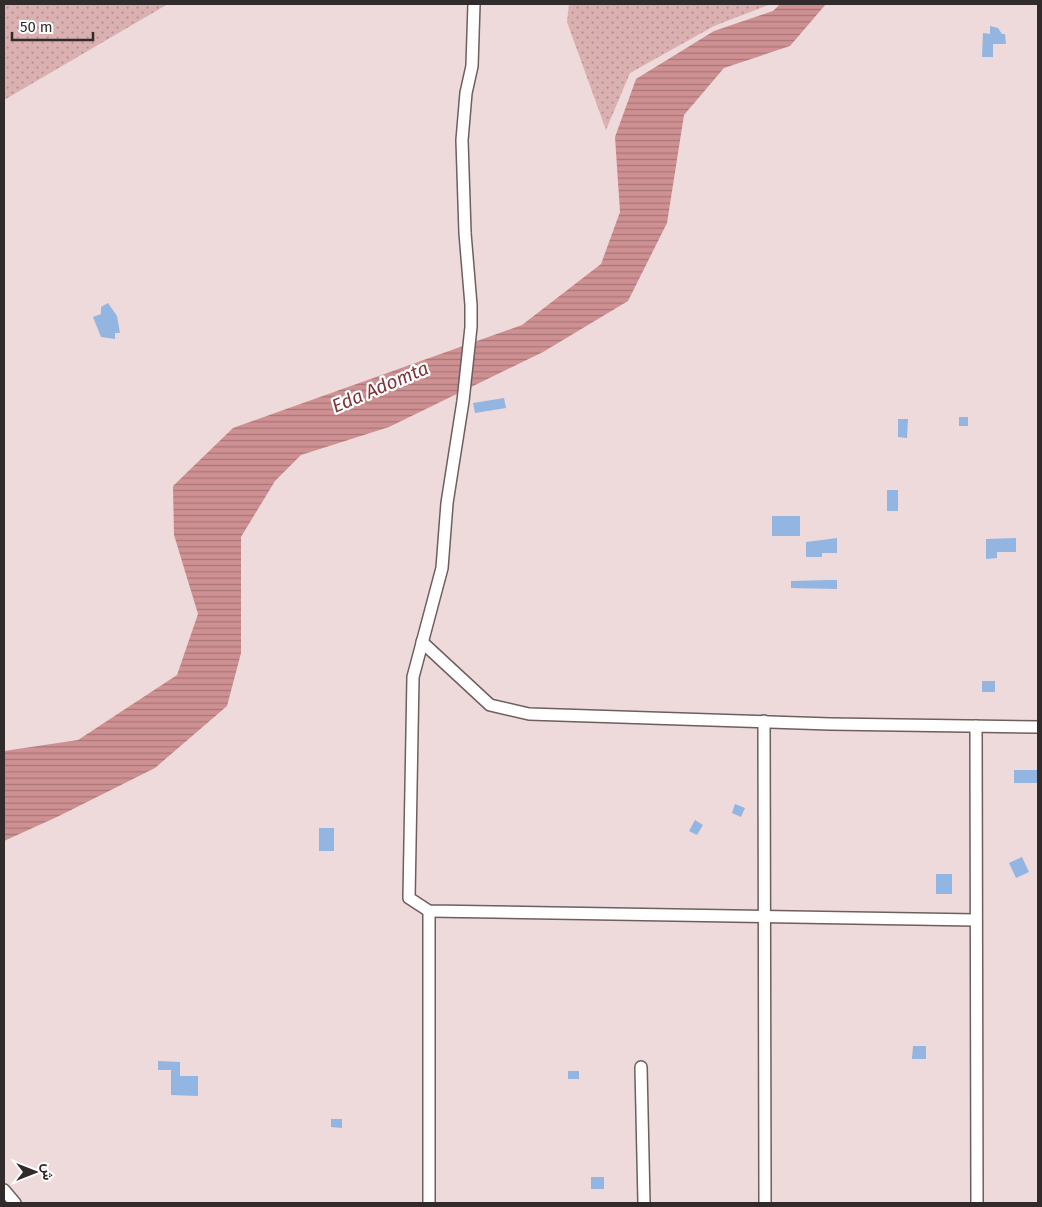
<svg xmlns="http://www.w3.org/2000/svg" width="1042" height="1207" font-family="'Fira Sans',Vazirmatn,sans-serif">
	<defs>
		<pattern id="grass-dots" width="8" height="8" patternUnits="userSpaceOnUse" patternTransform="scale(1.25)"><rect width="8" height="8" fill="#dbb0b1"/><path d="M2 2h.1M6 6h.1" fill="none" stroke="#b28f90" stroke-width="1.8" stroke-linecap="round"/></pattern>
		<pattern id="water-rules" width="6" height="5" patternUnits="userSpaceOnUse" patternTransform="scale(1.25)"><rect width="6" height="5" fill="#ce9092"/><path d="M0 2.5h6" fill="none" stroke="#a87677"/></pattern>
	</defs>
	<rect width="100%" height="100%" fill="#eedada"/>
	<g fill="url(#grass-dots)">
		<polygon points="4,4 168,4 4,100"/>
		<polygon points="569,4 771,4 714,26 630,73 606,130 567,22"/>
	</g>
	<polygon fill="url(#water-rules)" points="780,4 826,4 790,46 724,68 684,115 667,223 628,301 543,352 389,427 301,455 275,481 241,537 241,653 227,706 155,768 59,816 4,841 4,751 78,740 177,675 198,614 174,535 173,486 233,428 522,325 601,264 620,212 615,137 636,79 714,31 773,11"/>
	<g fill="#92b5e2">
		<polygon points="990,26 998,28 1002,34 1005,34 1006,44 993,44 993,57 982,57 983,33 990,34"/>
		<polygon points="108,303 117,316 120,333 115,333 115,339 101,337 93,317 101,314 101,307"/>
		<polygon points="504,398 506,408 475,413 473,403"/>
		<rect x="959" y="417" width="9" height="9"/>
		<polygon points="898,419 908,419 907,438 898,437"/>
		<rect x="887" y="490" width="11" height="21"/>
		<rect x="772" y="516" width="28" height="20"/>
		<polygon points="837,538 837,553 822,553 822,557 806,557 806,542"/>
		<polygon points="1016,538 1016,552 997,552 997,558 986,559 986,539"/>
		<polygon points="830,580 837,580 837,589 791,588 791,581"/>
		<rect x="982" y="681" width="13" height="11"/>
		<rect x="1014" y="770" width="23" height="13"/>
		<polygon points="735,804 745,808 741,817 732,813"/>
		<polygon points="695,820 703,825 697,835 689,831"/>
		<rect x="319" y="828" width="15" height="23"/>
		<polygon points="1022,857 1029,872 1016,878 1009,863"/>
		<rect x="936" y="874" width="16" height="20"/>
		<polygon points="913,1046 926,1046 926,1059 912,1059"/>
		<polygon points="158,1061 180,1062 180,1076 198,1076 198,1096 171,1095 171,1070 158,1070"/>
		<rect x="568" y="1071" width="11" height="8"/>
		<polygon points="331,1119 342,1119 342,1128 331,1127"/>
		<rect x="591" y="1177" width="13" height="12"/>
	</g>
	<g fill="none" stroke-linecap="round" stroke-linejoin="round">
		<g stroke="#6f5e5e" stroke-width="14">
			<g id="minor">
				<polyline points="474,4 472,66 466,93 462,140 465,233 471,305 471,327 463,401 447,503 442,568 413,677 409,898 429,911 976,920"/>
				<polyline points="422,642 490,705 529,714 830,724 1038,727"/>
				<polyline points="764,721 765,1203"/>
				<polyline points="976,726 977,1203"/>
				<polyline points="641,1067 644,1203"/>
				<polyline points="4,1190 15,1203"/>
				<polyline points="429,1203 429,911"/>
			</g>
		</g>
		<use href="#minor" stroke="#fff" stroke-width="11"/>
	</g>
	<g text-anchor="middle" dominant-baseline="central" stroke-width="4.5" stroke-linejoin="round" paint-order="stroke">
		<g font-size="19" font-style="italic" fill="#7f333a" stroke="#fff">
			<text transform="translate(380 387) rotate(-23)">Eda Adomta</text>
		</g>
	</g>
	<rect width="1042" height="1207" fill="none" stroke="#322b2b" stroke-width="10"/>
	<g transform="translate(35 1172) rotate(90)" stroke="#ffffff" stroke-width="4" paint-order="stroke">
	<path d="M0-4L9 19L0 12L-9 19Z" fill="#322b2b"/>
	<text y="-8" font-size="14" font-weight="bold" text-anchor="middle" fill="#322b2b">ش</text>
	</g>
	<path d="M12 32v8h81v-8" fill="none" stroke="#322b2b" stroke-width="2.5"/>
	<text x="20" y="32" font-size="15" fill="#322b2b" stroke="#ffffff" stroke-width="4" paint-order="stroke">50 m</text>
</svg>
